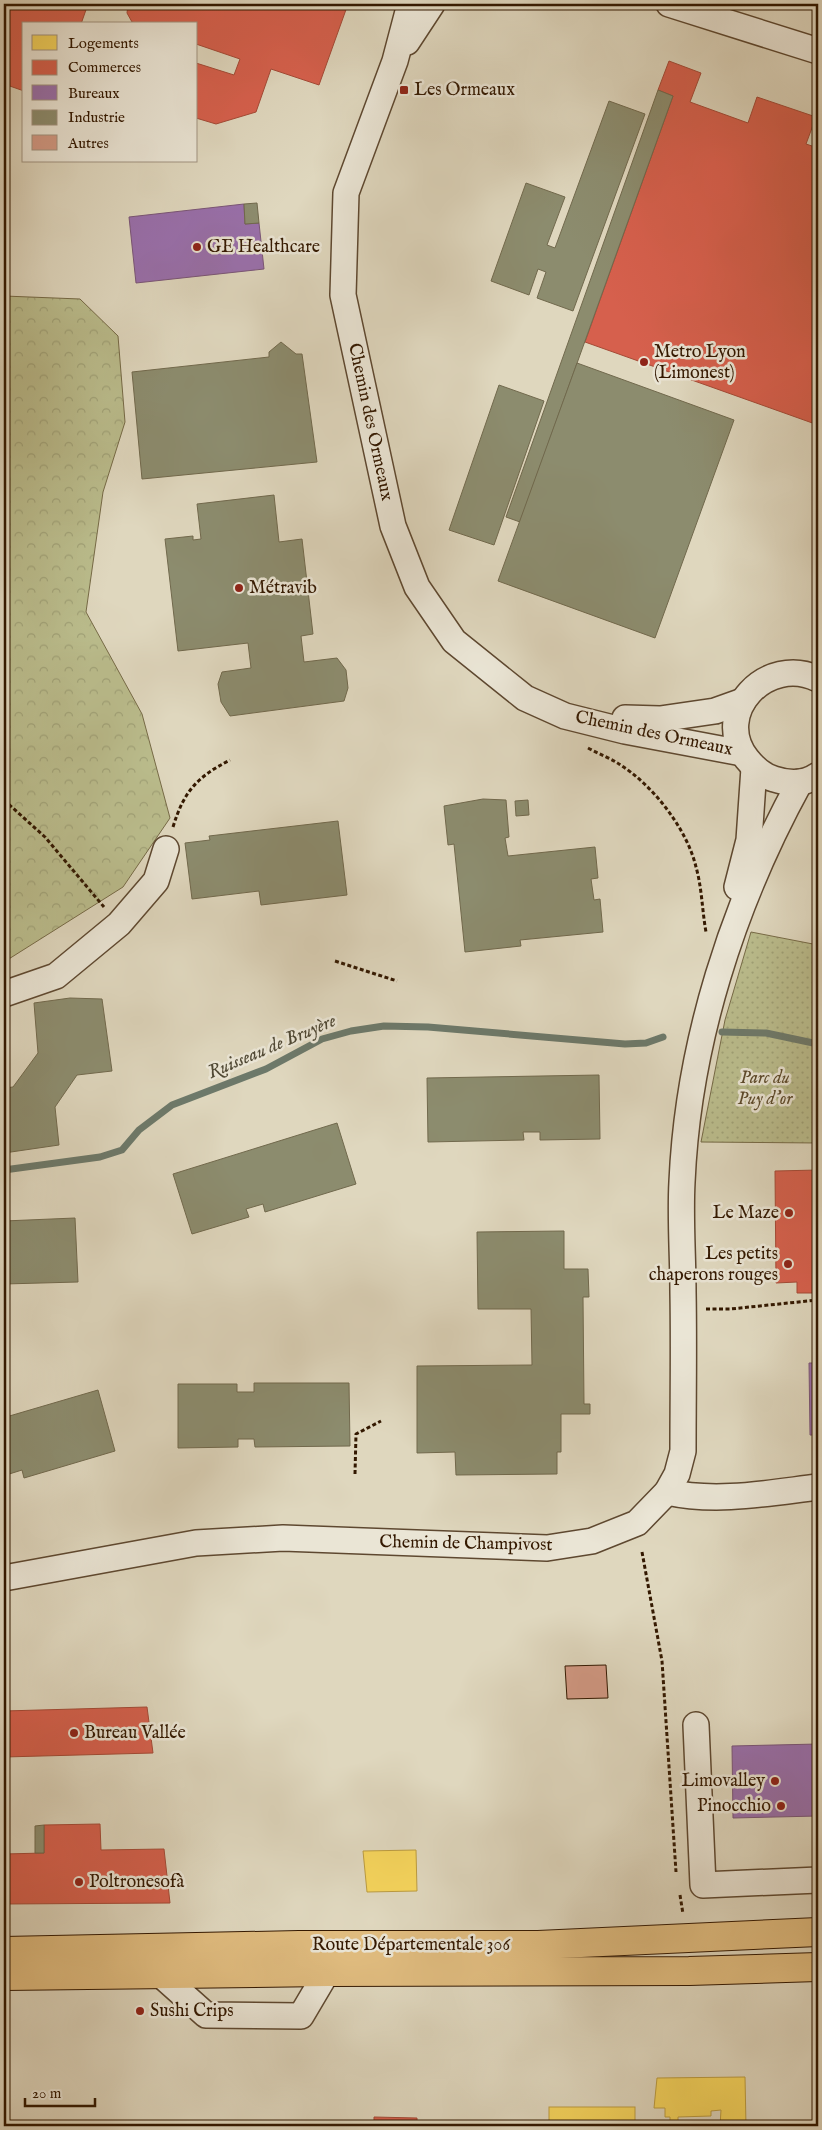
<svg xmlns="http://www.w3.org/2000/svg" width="822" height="2130" font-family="'IM FELL English',serif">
	<defs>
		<pattern id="forest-crowns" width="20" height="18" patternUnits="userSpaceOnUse" patternTransform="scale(1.25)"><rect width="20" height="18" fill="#babc8c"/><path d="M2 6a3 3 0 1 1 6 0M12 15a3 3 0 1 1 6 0" fill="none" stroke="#a0a177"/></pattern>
		<pattern id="park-dots" width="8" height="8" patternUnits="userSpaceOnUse" patternTransform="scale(1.25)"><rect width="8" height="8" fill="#babc8c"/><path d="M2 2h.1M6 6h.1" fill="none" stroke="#a0a177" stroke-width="1.8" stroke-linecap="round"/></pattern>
	</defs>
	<rect width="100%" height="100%" fill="#dfd7be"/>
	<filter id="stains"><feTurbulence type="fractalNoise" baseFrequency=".004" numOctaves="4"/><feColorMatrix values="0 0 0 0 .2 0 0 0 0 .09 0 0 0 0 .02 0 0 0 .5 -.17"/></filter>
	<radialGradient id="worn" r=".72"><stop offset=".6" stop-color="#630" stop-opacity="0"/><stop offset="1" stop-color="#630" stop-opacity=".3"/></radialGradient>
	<polygon fill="url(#forest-crowns)" stroke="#766a46" points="4,296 80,299 118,336 125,422 103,492 86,612 142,714 170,818 123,887 4,962"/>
	<polygon fill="url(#park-dots)" stroke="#766a46" points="751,932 818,945 818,1143 701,1142 725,1020"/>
	<g fill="#f6d55c" stroke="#bc9c40">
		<polygon points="416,1850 417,1891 367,1892 363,1851"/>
		<polygon points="745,2077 746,2126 720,2126 721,2110 711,2111 711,2116 678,2117 678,2122 670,2122 670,2117 665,2117 665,2108 654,2108 657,2078"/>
		<rect x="549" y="2107" width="86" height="19"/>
	</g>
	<g fill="#d6604d" stroke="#a54a36">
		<polygon points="4,4 88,4 81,24 24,24 24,91 4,84"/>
		<polygon points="128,4 348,4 319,85 271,69 256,112 216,124 196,118 196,63 234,75 240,59 196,44 196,24 139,24 132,22 127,13"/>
		<polygon points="669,61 701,73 690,102 748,123 757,97 816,117 806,144 818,148 818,425 585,342 673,96 658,90"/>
		<polygon points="818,1170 818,1293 797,1293 797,1282 776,1283 775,1171"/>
		<polygon points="147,1707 153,1753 4,1757 4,1711"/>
		<polygon points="100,1824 101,1850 164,1849 170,1903 4,1904 4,1854 44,1853 44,1825"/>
		<polygon points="374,2117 417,2118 417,2126 374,2126"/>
	</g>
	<g fill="#9970ab" stroke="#7a5678">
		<polygon points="244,204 245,224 259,223 264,269 136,283 129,217"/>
		<polygon points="809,1363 818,1363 818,1435 810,1435"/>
		<polygon points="818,1744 818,1816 733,1818 732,1746"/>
	</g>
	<g fill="#8c8c6e" stroke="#71694d">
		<polygon points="658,90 673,96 520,522 506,517"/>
		<polygon points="609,101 645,114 573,311 537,298 546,272 538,269 529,295 491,281 526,183 565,197 547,245 555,248"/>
		<polygon points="257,203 259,223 245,224 244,204"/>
		<polygon points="281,342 296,354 302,354 317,462 142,479 132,372 269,357 269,352"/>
		<polygon points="577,363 734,420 655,638 498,581"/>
		<polygon points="499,385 544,401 494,545 449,530"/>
		<polygon points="274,495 279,542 302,539 313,634 301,636 304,662 337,658 346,670 348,688 344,701 230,716 221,702 218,684 222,672 251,668 248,643 178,651 165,539 193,536 193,540 201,539 197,504"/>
		<polygon points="483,799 506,800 509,837 505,838 508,856 595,847 598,878 591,879 594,900 600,899 603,932 520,940 521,946 465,952 454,844 448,845 444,806"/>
		<polygon points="528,800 529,815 516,816 515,801"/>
		<polygon points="338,821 347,895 261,905 259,891 192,899 185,843 210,840 209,836"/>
		<polygon points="70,998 102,999 112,1071 77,1075 55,1107 59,1145 4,1153 4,1088 13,1087 38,1053 34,1003"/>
		<polygon points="599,1075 600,1139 540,1140 540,1132 523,1132 524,1140 428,1142 427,1078"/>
		<polygon points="337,1123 356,1184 265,1212 263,1204 246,1209 249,1217 192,1234 173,1174"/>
		<polygon points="75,1218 78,1282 4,1284 4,1221"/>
		<polygon points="564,1231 564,1269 588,1269 589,1297 583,1297 584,1404 590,1404 590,1414 561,1414 561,1452 557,1452 557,1474 456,1475 455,1452 417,1453 417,1366 532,1365 531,1309 478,1309 477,1232"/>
		<polygon points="254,1383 349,1383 350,1446 255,1447 254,1439 238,1439 238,1447 178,1448 178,1384 237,1384 237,1392 254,1392"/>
		<polygon points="98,1390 115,1451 24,1478 22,1470 6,1475 8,1482 4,1484 4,1426 9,1425 6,1417"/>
		<polygon points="44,1825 44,1853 35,1853 35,1826"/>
	</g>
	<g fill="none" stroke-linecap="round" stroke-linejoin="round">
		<g stroke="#6d796a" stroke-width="7">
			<polyline points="722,1032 766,1033 818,1044"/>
			<polyline points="4,1170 100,1157 122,1150 139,1130 172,1105 266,1069 322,1039 351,1031 384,1026 428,1027 625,1044 646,1043 663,1037"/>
		</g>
	</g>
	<polygon fill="#d29984" stroke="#331800" points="606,1665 608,1698 567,1699 565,1666"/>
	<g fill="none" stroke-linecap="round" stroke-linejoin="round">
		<g stroke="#5e4830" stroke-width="28">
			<g id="minor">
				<polyline points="410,4 395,61 346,193 343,295 393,526 417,587 454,641 525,698 565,716 625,731 742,753"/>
				<polyline points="669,4 818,51"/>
				<polyline points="407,42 432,4"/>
				<path d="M818,679c-51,-25 -107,34 -71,80 8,10 16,17 27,20 15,5 31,5 44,-4"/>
				<polyline points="625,718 660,719 715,711 743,701"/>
				<polyline points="737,887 749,840 754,768"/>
				<polyline points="4,994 56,976 119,924 156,881 166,849"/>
				<path d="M667,1492c50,11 101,1 151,-5"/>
				<path d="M4,1578l192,-35 87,-5 264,10 45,-7 45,-18 30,-31 10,-18 6,-23c0,-53 1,-106 0,-159 0,-36 -3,-73 -1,-110 6,-139 51,-278 118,-400"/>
				<polyline points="696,1725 703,1885 818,1880"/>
				<polyline points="160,1974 206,2015 301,2016 327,1972"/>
			</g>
		</g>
		<g stroke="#331800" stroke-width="30">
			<g id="major">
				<polyline points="4,1951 299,1945 538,1945 818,1932"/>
				<polyline points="4,1976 327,1972 689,1971 818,1967"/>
			</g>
		</g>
		<g stroke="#331800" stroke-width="3" stroke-dasharray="4 2.5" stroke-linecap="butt">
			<path d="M588,748c11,6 22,10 31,16 34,21 68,65 77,103 6,21 6,43 10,65"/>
			<polyline points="4,800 45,837 104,907"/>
			<path d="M173,827c11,-36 24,-50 57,-67"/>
			<polyline points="335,961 397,981"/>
			<polyline points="706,1309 730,1309 818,1300"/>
			<polyline points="355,1474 356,1434 381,1421"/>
			<polyline points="642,1552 662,1661 676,1872"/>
			<polyline points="680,1895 683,1914"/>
		</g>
		<use href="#minor" stroke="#eae5d5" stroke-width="25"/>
		<use href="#major" stroke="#e0bc7f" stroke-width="28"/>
	</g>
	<g fill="#8f2418" stroke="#eae5d5" stroke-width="2">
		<rect x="399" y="85" width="10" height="10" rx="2.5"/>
		<circle cx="197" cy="247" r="5"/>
		<circle cx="644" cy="362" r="5"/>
		<circle cx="239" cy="588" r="5"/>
		<circle cx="789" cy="1213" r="5"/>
		<circle cx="788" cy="1264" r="5"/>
		<circle cx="74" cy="1733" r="5"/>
		<circle cx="775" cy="1781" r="5"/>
		<circle cx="781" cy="1806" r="5"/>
		<circle cx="79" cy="1882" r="5"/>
		<circle cx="140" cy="2011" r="5"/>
	</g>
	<g text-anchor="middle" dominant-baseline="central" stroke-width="5" stroke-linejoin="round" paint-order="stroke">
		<g font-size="18" fill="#331800" stroke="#eae5d5" text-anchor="start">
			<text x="414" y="90">Les Ormeaux</text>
			<text x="207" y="247">GE Healthcare</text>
			<text x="654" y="352">Metro Lyon<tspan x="654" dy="21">(Limonest)</tspan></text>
			<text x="249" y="588">Métravib</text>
			<text x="779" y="1213" text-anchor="end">Le Maze</text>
			<text x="778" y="1254" text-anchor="end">Les petits<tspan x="778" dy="21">chaperons rouges</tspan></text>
			<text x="84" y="1733">Bureau Vallée</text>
			<text x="765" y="1781" text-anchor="end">Limovalley</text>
			<text x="771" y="1806" text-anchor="end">Pinocchio</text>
			<text x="89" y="1882">Poltronesofà</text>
			<text x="150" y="2011">Sushi Crips</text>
		</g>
		<g font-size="18" fill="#331800" stroke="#eae5d5">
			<text transform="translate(370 422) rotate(78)">Chemin des Ormeaux</text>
			<text transform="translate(654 734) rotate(12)">Chemin des Ormeaux</text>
			<text transform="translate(466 1544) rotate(1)">Chemin de Champivost</text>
			<text x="411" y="1945">Route Départementale 306</text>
		</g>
		<g font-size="18" font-style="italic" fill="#5c492a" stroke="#eae5d5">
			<text x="765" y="1078">Parc du<tspan x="765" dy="21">Puy d'or</tspan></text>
		</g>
		<g font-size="19" font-style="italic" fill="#504935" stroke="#eae5d5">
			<text transform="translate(272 1047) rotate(-23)">Ruisseau de Bruyère</text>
		</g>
	</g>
	<rect width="822" height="2130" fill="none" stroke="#dfd7be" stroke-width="20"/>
	<rect x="5" y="5" width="812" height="2120" fill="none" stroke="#331800" stroke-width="2.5"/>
	<rect x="10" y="10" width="802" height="2110" fill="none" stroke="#331800"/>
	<rect x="22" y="22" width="175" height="140" fill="#eae5d5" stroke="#a19380"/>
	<rect x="32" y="35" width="25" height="15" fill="#f6d55c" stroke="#a19380"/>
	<text x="68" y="48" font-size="15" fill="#331800">Logements</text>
	<rect x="32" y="60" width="25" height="15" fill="#d6604d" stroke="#a19380"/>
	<text x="68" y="72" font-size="15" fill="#331800">Commerces</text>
	<rect x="32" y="85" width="25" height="15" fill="#9970ab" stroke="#a19380"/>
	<text x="68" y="98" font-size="15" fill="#331800">Bureaux</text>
	<rect x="32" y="110" width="25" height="15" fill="#8c8c6e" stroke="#a19380"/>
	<text x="68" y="122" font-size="15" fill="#331800">Industrie</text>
	<rect x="32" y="135" width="25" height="15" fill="#d29984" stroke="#a19380"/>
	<text x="68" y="148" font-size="15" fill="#331800">Autres</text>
	<path d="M25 2098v8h70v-8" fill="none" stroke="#331800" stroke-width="2.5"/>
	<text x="32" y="2098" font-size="15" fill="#331800" stroke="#eae5d5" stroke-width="4" paint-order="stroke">20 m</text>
	<rect width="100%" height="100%" filter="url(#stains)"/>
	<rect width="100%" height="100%" fill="url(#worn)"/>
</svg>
